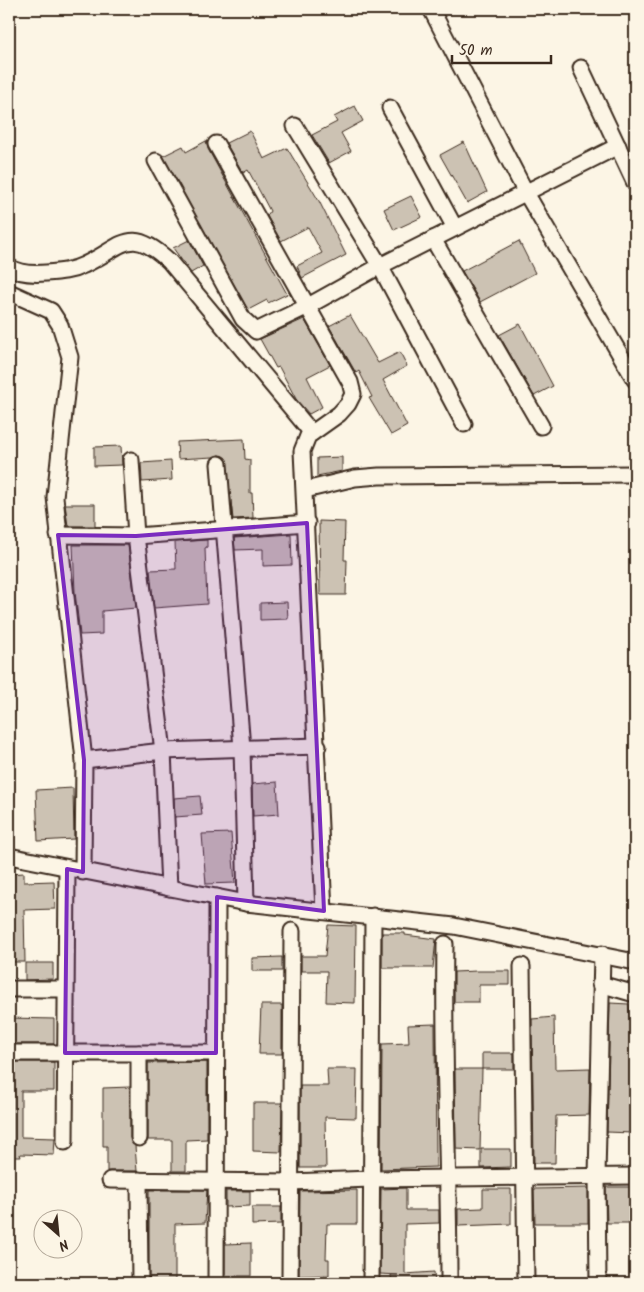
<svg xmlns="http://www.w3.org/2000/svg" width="644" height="1292" font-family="Kalam,sans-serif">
	<rect width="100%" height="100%" fill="#fcf5e5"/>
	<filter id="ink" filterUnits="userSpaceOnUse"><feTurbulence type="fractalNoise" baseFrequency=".02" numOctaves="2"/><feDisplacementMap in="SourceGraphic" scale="10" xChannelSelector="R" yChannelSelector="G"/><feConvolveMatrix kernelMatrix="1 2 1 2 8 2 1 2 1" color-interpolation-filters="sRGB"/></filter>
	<g filter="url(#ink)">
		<g fill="#ccc2b3" stroke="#3b2a1e">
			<polygon points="355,106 363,121 341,133 351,151 329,163 312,135 337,122 334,117"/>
			<polygon points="250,131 264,159 287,148 319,201 346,255 302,278 297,266 322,253 308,227 281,241 267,216 270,211 260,192 248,170 243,173 226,143"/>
			<polygon points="206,141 208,149 287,294 268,303 267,300 248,310 163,156 183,146 186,152"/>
			<polygon points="464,142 487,192 467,203 440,155"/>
			<polygon points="411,196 422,217 394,230 384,209"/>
			<polygon points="189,240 203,266 191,273 173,248"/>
			<polygon points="519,241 535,273 480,302 462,271"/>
			<polygon points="350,315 378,363 400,352 407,366 383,380 407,426 391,435 369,398 372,397 359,371 356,373 329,326"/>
			<polygon points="304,319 330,365 307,377 322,407 309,414 296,399 279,367 276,368 260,339"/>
			<polygon points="520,324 553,386 534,396 499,335"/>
			<polygon points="244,439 245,459 250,460 250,493 252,493 253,518 233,519 226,458 219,455 213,457 178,459 177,442"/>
			<polygon points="121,446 122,465 94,466 94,447"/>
			<polygon points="342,457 342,471 317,476 317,458"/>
			<polygon points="171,461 172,480 142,482 141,463"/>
			<polygon points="65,504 95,504 95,526 68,526"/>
			<polygon points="319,521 345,522 344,560 347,560 346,595 320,595"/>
			<polygon points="291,534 292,565 263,566 263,549 235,550 234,538"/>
			<polygon points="207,540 207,547 205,548 207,604 154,608 150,570 176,569 175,542"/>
			<polygon points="73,545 128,545 136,608 102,611 102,634 80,635 75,592"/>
			<polygon points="287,602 288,619 260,620 260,603"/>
			<polygon points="277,782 279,814 253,816 252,784"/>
			<polygon points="73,788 74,839 38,841 36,790"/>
			<polygon points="200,796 202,815 175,817 174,798"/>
			<polygon points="231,833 235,883 206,884 202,834"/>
			<polygon points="24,873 24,882 54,881 55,909 24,910 25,962 9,962 9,874"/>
			<polygon points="328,925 356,926 355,1003 326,1002 327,971 301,971 301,956 325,956"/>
			<polygon points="382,933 405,933 405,935 436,939 433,968 382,968"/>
			<polygon points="282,957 282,971 252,971 252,958"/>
			<polygon points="25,963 53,963 53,979 25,980"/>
			<polygon points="477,971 510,971 510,985 479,985 479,1002 454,1002 454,972"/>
			<polygon points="610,1003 629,1004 632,1054 632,1133 607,1132"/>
			<polygon points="261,1005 282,1005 282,1054 259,1054"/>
			<polygon points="554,1017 555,1069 590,1068 589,1115 556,1116 555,1163 534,1163 532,1019"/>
			<polygon points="9,1018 54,1019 54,1044 9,1044"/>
			<polygon points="435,1024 436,1167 381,1169 382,1044 409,1043 408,1025"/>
			<rect x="482" y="1053" width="32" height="16"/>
			<polygon points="9,1062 54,1062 54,1091 21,1091 21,1137 55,1138 54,1155 20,1154 21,1157 9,1157"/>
			<polygon points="207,1062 207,1139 186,1140 186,1171 172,1171 172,1140 148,1140 148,1063"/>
			<polygon points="327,1069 357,1069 356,1118 325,1117 326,1168 300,1168 300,1086 328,1086"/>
			<polygon points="455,1069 482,1069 480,1150 456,1149"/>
			<polygon points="130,1087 130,1138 135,1146 137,1171 107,1171 107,1146 103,1146 103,1088"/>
			<polygon points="253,1103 282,1103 281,1152 253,1151"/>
			<polygon points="481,1149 511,1149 511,1167 481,1168"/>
			<polygon points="606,1187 633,1187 632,1223 607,1223"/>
			<polygon points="406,1188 406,1210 439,1210 439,1223 405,1224 405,1274 434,1272 435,1283 392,1283 391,1275 398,1275 380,1274 381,1189"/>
			<polygon points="588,1188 588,1223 535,1223 534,1189"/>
			<polygon points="483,1189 511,1189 511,1224 458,1226 458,1209 483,1208"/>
			<polygon points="149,1190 207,1190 205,1223 175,1224 175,1283 149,1283"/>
			<polygon points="357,1190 357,1224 327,1224 326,1259 329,1259 329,1275 299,1276 300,1191"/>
			<polygon points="226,1191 250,1191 250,1206 226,1207"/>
			<polygon points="252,1207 281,1207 281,1224 252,1225"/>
			<polygon points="251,1243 251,1276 225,1276 225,1244"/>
		</g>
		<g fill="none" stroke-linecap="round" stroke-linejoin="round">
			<g stroke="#3b2a1e" stroke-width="19">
				<g id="minor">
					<polyline points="431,9 526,193 635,380"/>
					<polyline points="581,68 635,183"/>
					<polyline points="390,108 455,228"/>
					<polyline points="295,126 380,266 464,424"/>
					<polyline points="216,144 350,382 353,394 348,404 339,414 308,436 302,451 324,911"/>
					<polyline points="156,161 243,319 256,331 308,306 380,266 618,146"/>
					<polyline points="433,239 541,426"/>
					<path d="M9,267c11,7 25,7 37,6 14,-1 26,-2 38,-8 39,-18 45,-41 85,-4l143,172"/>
					<polyline points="9,292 51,311 60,325 70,357 55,497 84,760 83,872"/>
					<polyline points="131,460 136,536 163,751 169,888"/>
					<polyline points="219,464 242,748 246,903"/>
					<polyline points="305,490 355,478 379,476 635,474"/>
					<polyline points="58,535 136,536 307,523"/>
					<polyline points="84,760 163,751 318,746"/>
					<polyline points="9,856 246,903 454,926 635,962"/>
					<path d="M445,944c-2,113 4,226 4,339"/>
					<polyline points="522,966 526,1283"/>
					<polyline points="600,984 635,994"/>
					<polyline points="9,989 65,989"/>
					<polyline points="9,1053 216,1053"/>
					<polyline points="139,1053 139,1138"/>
					<polyline points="65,1142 67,869"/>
					<polyline points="110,1180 290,1182 371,1179 635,1176"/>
					<polyline points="139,1180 140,1283"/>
					<polyline points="290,1278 292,931"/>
					<polyline points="216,1283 217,897"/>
					<polyline points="371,1283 373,916"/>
					<polyline points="598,1283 597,1176 602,954"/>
				</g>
			</g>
			<use href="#minor" stroke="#fcf5e5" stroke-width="15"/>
		</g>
	</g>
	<path fill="#7b2cbf" fill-opacity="0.2" stroke="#7b2cbf" stroke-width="4" stroke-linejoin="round" d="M307,523l17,388 -107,-14 -1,156h-151l2,-184 16,3 1,-112 -26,-225 78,1z"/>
	<rect width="644" height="1292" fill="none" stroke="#fcf5e5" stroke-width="30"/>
	<rect x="15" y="15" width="614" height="1262" fill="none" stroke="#3b2a1e" stroke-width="2" filter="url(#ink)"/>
	<g transform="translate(58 1234) rotate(153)"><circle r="24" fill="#fcf5e5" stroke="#afa495"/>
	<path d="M0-4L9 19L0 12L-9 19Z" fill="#3b2a1e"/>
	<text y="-8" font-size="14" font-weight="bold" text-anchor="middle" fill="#3b2a1e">N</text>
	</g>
	<path d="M452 55v8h99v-8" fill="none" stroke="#3b2a1e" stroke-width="2.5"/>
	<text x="459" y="55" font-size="15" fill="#3b2a1e" stroke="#fcf5e5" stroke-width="4" paint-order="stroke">50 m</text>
</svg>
